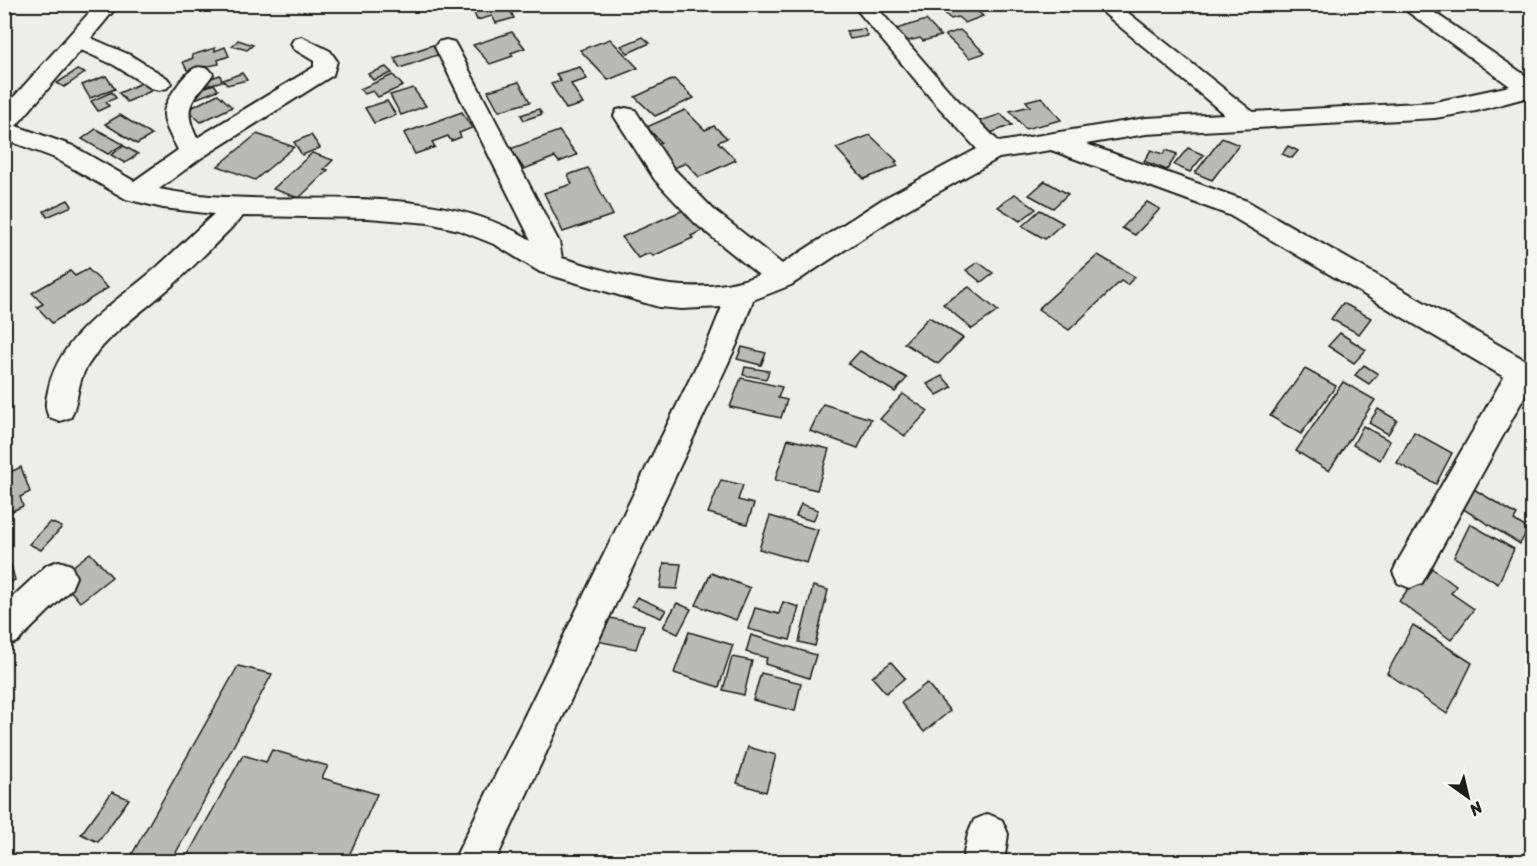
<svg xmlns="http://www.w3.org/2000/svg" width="1537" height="866" font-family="Sriracha,sans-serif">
	<rect width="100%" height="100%" fill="#edede9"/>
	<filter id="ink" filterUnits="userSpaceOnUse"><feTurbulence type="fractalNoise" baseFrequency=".0167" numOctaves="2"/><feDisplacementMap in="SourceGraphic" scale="12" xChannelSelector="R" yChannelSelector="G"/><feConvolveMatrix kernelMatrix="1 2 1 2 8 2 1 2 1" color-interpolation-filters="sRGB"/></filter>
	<g filter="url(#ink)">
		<g fill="#b9b9b6" stroke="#1c1c1c" stroke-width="1.5">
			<polygon points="487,4 507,4 514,18 496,23 492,16 477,20 472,8"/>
			<polygon points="958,4 968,4 983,16 965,23 958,17 951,19 941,11"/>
			<polygon points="926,20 941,36 923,41 920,38 908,41 896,29"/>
			<polygon points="864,29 868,36 850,39 846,31"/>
			<polygon points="960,30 985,53 970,58 945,35"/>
			<polygon points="512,32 525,48 511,53 513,56 490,64 473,45"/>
			<polygon points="643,37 650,43 628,53 621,46"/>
			<polygon points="610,39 638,68 608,80 580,50"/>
			<polygon points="238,40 253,45 247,50 232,46"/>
			<polygon points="433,45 440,54 400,68 394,58"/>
			<polygon points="225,47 229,56 218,60 219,64 187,70 183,62 193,58 192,55 215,48 215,51"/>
			<polygon points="386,67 392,73 373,80 368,74"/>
			<polygon points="580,67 587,79 571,84 583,104 566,109 551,84 561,81 556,74"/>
			<polygon points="77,70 85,73 64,87 57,83"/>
			<polygon points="242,73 247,80 227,85 223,80"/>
			<polygon points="220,75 222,81 206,86 203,81"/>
			<polygon points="393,75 403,86 378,97 373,91 365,94 360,89"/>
			<polygon points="106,76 115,89 90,98 82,85"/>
			<polygon points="674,79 694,98 655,116 635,97"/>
			<polygon points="144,82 153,90 127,102 119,93"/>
			<polygon points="519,82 530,102 499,111 488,91"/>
			<polygon points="214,84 218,90 195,99 192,92"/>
			<polygon points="413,88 426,106 401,115 390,95"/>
			<polygon points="112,92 116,98 106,102 109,106 98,111 91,101"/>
			<polygon points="218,94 232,107 201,122 187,110"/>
			<polygon points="1042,97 1061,120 1025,129 1010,111 1030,106 1026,101"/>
			<polygon points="387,101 396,115 374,123 365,108"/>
			<polygon points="539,109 542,114 524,120 521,115"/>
			<polygon points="685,110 705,130 714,126 727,138 718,142 736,160 699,177 686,163 674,168 652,146 661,142 647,127"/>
			<polygon points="462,112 472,128 459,133 461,137 451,141 448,136 432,142 435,147 415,154 404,133"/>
			<polygon points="1001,114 1012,125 982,136 971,124"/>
			<polygon points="120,115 152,135 137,144 105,124"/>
			<polygon points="96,129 123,144 108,154 82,139"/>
			<polygon points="559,131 577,155 559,162 555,157 524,169 510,149"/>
			<polygon points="257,134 294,147 255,180 218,166"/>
			<polygon points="311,135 320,148 302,155 294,142"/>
			<polygon points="870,135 897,161 895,162 898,166 864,179 836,148"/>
			<polygon points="1222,138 1239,145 1212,180 1195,173"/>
			<polygon points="124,146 138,154 125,163 111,155"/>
			<polygon points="1288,146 1298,151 1292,158 1282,154"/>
			<polygon points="1188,148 1204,155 1190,172 1174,165"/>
			<polygon points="1151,150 1163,154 1166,150 1177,154 1167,170 1144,161"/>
			<polygon points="312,153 333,160 324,169 328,170 299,198 273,189"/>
			<polygon points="588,168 613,215 563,232 544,193 572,184 568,175"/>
			<polygon points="1045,181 1068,194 1053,208 1029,195"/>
			<polygon points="1015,194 1036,209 1020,221 998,207"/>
			<polygon points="68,200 72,206 47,217 44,211"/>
			<polygon points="1147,202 1160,209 1135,235 1122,228"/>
			<polygon points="686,209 703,230 691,236 693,238 653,256 650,253 638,258 622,237"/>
			<polygon points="1040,210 1063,223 1045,239 1022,226"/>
			<polygon points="1098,255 1135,277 1127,285 1121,281 1069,330 1038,309"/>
			<polygon points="978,262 993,273 981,282 966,270"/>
			<polygon points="88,269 108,288 52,323 37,307 43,304 32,293 70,271 75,276"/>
			<polygon points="969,287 998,311 972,329 943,304"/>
			<polygon points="1343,303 1371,318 1359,334 1331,319"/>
			<polygon points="929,317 963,338 938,364 904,343"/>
			<polygon points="1340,333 1366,350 1354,363 1328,346"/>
			<polygon points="742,347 766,353 761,365 737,359"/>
			<polygon points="860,351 907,378 895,392 848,364"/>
			<polygon points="1364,365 1378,374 1369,384 1355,375"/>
			<polygon points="745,367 769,371 766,379 743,375"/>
			<polygon points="1305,369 1336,386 1301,434 1270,416"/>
			<polygon points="942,376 952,387 937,395 927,384"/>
			<polygon points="741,378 782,387 778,398 787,400 781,418 730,407"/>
			<polygon points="1343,382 1375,400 1329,471 1296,451"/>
			<polygon points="903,394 928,411 905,436 880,419"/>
			<polygon points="823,404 871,419 858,448 810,431"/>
			<polygon points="1378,409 1397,420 1388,434 1369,423"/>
			<polygon points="1363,426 1390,441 1380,460 1353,445"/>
			<polygon points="1414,432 1452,453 1436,484 1397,463"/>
			<polygon points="788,439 829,449 817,490 775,480"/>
			<polygon points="21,467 30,492 20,497 23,506 4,515 4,475"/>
			<polygon points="721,480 743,485 738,500 754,504 747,524 708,513"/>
			<polygon points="1472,488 1517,515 1514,520 1528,529 1520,544 1460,507"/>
			<polygon points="801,504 818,510 813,521 796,516"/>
			<polygon points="770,516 818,530 807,563 759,549"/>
			<polygon points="50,522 62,527 41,550 29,544"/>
			<polygon points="1470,524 1514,549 1498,584 1454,557"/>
			<polygon points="90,553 112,577 80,602 59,577"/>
			<polygon points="664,563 681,564 677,589 660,588"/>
			<polygon points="11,565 15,580 4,585 4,568"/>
			<polygon points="1427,565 1456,586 1451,593 1474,609 1451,640 1399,601"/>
			<polygon points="711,573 750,588 736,620 696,605"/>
			<polygon points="813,586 828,590 815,646 799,642"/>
			<polygon points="637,597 666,610 661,618 632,606"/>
			<polygon points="783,602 799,607 790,640 748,629 755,608 779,614"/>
			<polygon points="677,603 691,609 678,634 663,627"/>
			<polygon points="605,617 644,625 636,649 597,641"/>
			<polygon points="1413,625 1472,663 1447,714 1387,673"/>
			<polygon points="689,632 733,645 719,687 674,673"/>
			<polygon points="751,635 816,655 809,678 765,664 767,658 746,652"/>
			<polygon points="732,657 752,661 744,695 723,690"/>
			<polygon points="891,662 905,678 886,693 872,677"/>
			<polygon points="238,666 272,674 171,862 150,862 131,856"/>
			<polygon points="761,673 801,683 795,711 753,700"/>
			<polygon points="927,683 950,711 924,732 901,703"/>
			<polygon points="748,747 776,755 766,792 737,783"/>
			<polygon points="272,750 328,766 322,778 377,794 346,862 184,862 243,755 266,762"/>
			<polygon points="112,792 129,799 98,842 81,834"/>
		</g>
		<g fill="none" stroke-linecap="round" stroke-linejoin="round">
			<g stroke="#1c1c1c" stroke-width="4">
				<g id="street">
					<path d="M97,4h22l-28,34 39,17 37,23 4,5 -4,5 -8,2 -8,-2 -37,-23 -33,-15 -65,76 57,20 61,35 44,-31c-5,-11 -14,-23 -14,-36 0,-12 20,-41 31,-46 5,-2 9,0 14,1l4,5c-18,26 -33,30 -16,64l117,-71v-6l-20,-12 -3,-5 3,-5 8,-2 28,14 7,10 -4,14 -132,83 -42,31c121,25 260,-16 372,51l-96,-193 3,-5 8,-2 8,2 3,5 102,195 3,16c67,19 128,43 197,17l-63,-51 -41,-44 -41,-64 3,-6 9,-2 9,2 38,58 41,42 68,54 101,-65 94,-50 -43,-47 -82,-98h22l76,88 49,50 147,-24 78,-4 -131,-110h24l136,108 182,-10 75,-16 -113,-82h25l110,76v16l-56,15 -41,7 -289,16 -60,10 161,57 285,163v27l-4,-1 -106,193 -12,5 -12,-5 -5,-11 5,-11 106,-184 -275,-162 -178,-65 -52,8 -98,55 -110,72 -38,15 -16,44 -242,518h-42l254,-518 15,-37 -41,2 -22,-2 -119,-35 -44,-27 -37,-15 -30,-7 -61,-5 -125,-2c-23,23 -45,46 -69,68 -29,26 -64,48 -86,81 -11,16 -9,35 -17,52l-11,4 -11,-4c-5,-10 -3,-16 -1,-26 11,-57 68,-88 108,-123 20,-18 38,-36 58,-54l-51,-6 -37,-9 -71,-41 -51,-19v-31z"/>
					<polygon points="59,561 71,565 76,577 71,589 17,642 4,647 4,605 47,565"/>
					<polygon points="988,814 1002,820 1008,834 1004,862 962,862 968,834 974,820"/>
				</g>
			</g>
			<use href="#street" fill="#f6f6f2" fill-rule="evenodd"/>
		</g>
	</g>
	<rect width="1537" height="866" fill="none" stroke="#f6f6f2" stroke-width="24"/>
	<rect x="12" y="12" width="1513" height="842" fill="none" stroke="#1c1c1c" stroke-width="2" filter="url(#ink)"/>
	<g transform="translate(1468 797) rotate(146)" stroke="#f6f6f2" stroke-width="4.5" paint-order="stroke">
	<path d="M0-4.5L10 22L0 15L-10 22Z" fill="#1c1c1c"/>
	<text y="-9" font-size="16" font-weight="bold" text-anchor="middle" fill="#1c1c1c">N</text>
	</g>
</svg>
